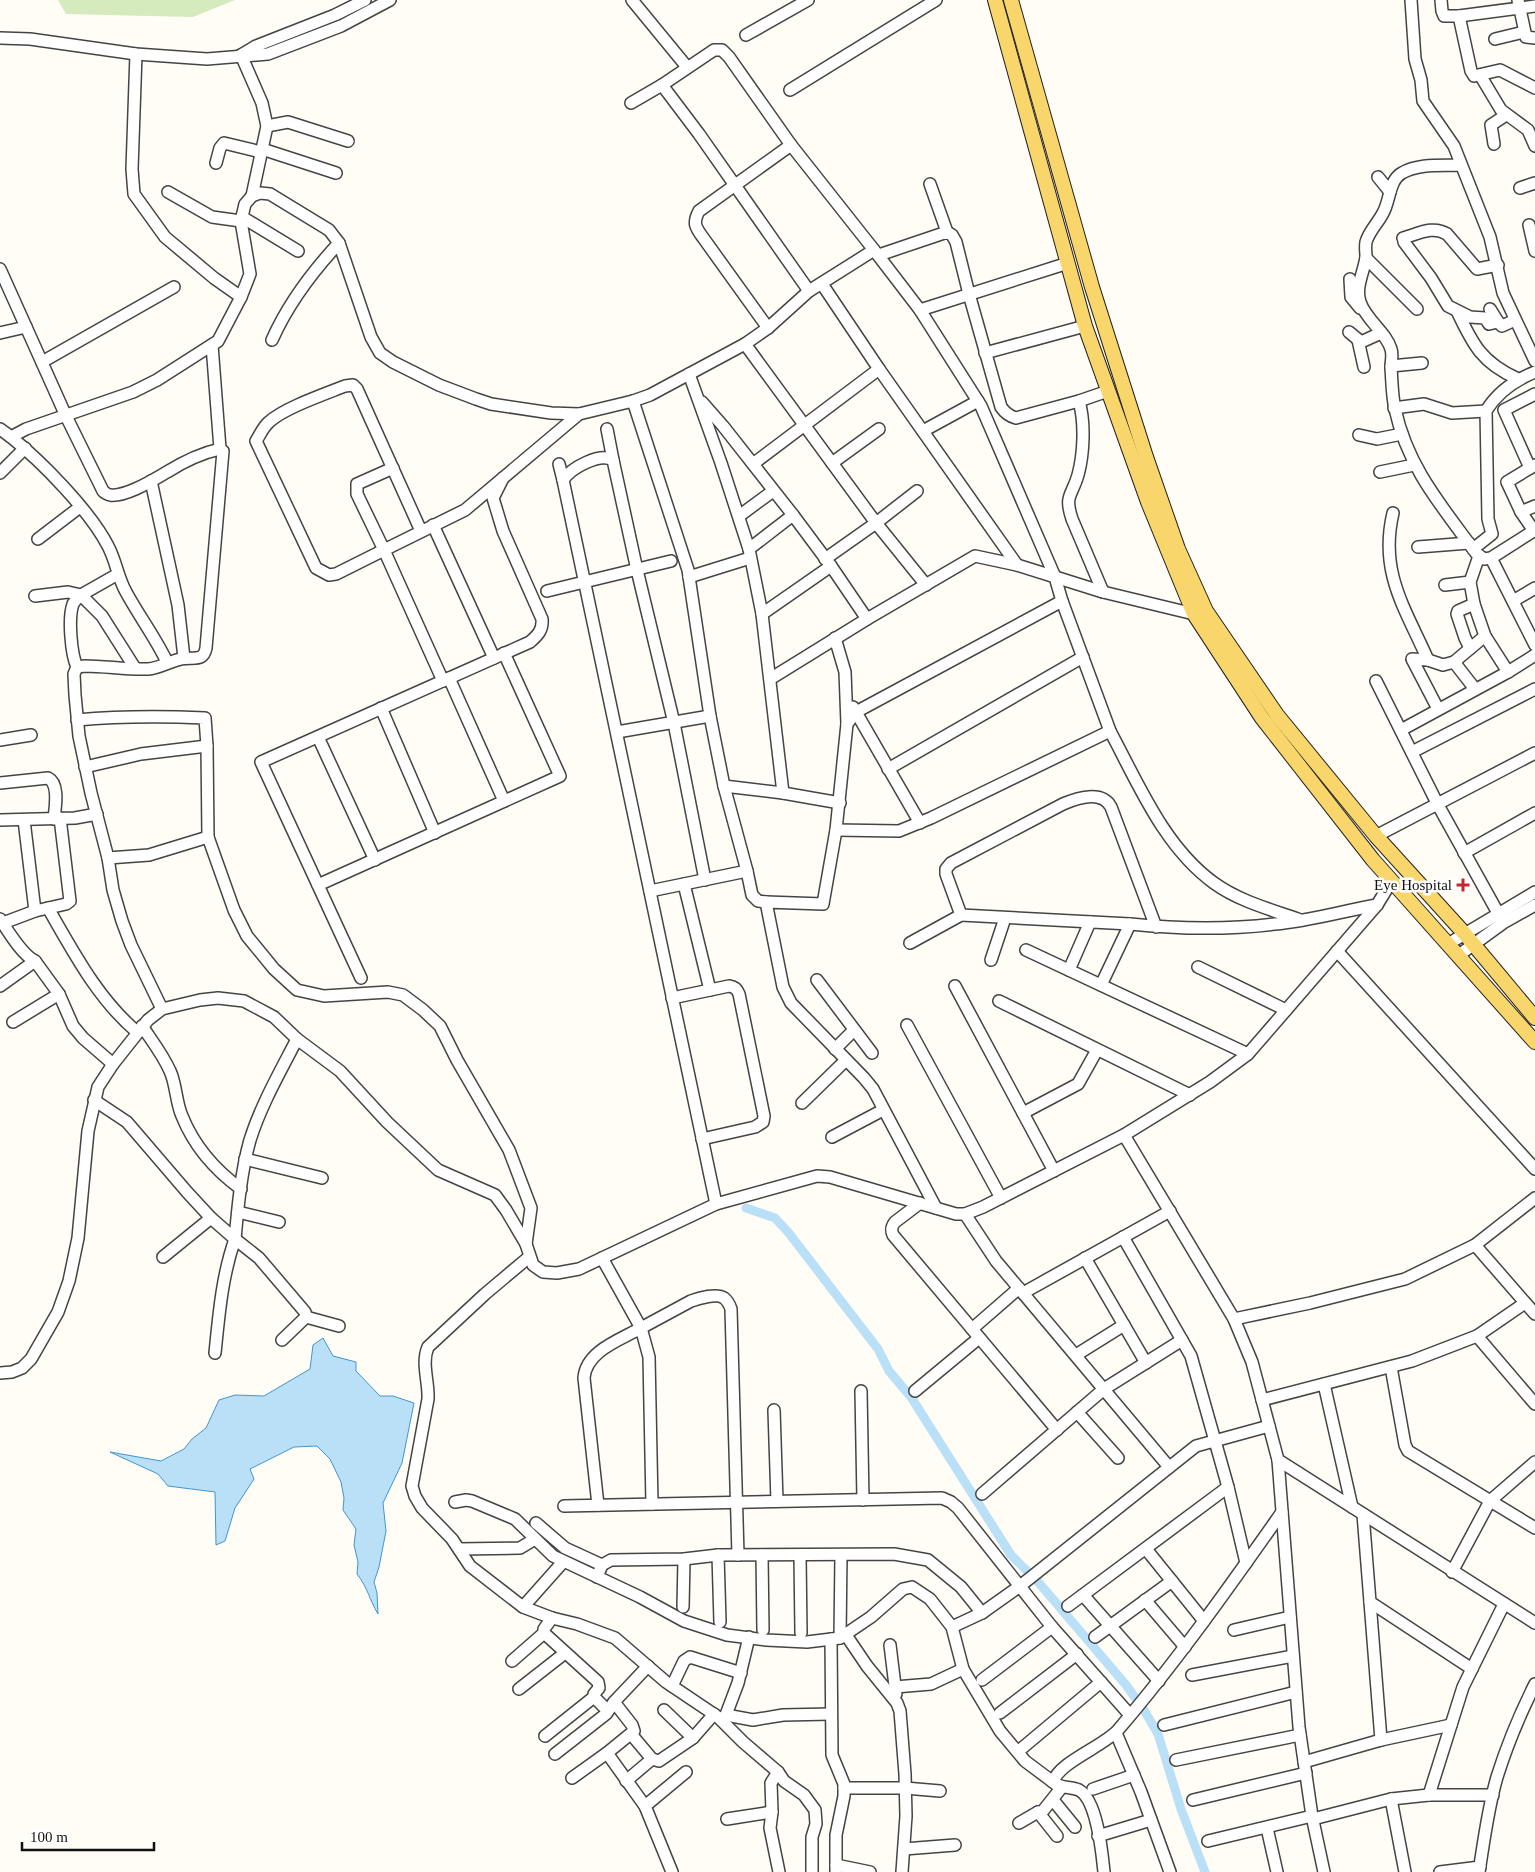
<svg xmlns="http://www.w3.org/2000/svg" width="1535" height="1872" font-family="'Times New Roman',serif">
	<rect width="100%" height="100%" fill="#fffdf5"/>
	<polygon fill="#d5ebbd" points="58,0 235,0 193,17 66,14"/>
	<path fill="#b9e0f7" stroke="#3f96cf" d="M323,1338l10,18 23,6v9l24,25h13l21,7 -12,60 -19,40 3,28 -7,36 -5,15 3,11 1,21c-9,-15 -10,-26 -21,-40l1,-12 -4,-17 2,-16 -13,-19 1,-12 -3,-16 -11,-23 -13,-13 -23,1 -44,22 4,10 -19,29 -10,33 -9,4 -1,-53 -47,-6 -10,-12 -48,-22 51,9 23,-12 8,-10 14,-11 13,-28 16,-5 29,1 46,-27 3,-24z"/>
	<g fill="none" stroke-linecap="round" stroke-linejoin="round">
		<polyline stroke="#b9e0f7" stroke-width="9" points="746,1208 775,1218 788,1232 878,1349 889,1371 911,1397 1011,1555 1039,1583 1126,1685 1144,1710 1158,1734 1181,1809 1205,1872"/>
		<g stroke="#444" stroke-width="14">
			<g id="minor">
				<polyline points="632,0 687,67"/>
				<polyline points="1411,0 1415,59 1421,80 1423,101 1454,146 1490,237 1503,293 1535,361"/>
				<polyline points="1441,0 1442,11 1444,16 1459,16 1471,71 1474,76 1500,70 1535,88"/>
				<polyline points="1518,0 1526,37 1535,38"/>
				<polyline points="1459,16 1535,6"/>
				<polyline points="746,35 808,0"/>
				<polyline points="0,38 30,39 136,54 207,59 268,54 341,26 390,0"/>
				<polyline points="1495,39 1524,32"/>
				<polyline points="136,54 132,169 134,194 165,237 214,278 241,297"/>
				<polyline points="241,55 262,103 267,126 252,196"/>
				<polyline points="241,55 256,46 335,15 365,0"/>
				<polyline points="1480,75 1501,110 1528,130 1535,146"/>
				<polyline points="790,90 936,0"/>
				<polyline points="631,103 662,85"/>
				<polyline points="267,126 288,122 348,141"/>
				<polyline points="1494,144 1491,125 1506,115"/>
				<polyline points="262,149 336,173"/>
				<polyline points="216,163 220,148 224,143 261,152"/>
				<path d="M1461,165c-18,1 -42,-2 -59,8 -13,7 -12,28 -19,40 -5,10 -14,18 -17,29 -1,5 0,10 0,15 -2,15 -11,30 -6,45 6,18 26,30 31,47 2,6 0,12 0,19 1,13 1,28 4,41 13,59 46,96 81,144l8,6 7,-1 44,-28"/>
				<polyline points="1378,177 1390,192"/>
				<polyline points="930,184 947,232"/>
				<polyline points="1520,188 1535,183"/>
				<polyline points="168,192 212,217 241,221"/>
				<polyline points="242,217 298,251"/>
				<polyline points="1529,225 1535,251"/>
				<path d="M1403,238c15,-4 30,-13 44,-4l30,35 21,-4"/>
				<polyline points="1404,242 1431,278 1448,306 1470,317 1485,318 1489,324 1498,322 1502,326 1515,320"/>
				<path d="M879,255l68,-23 5,3 4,7 13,52 32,113c4,6 8,9 15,11l63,-17c6,21 5,52 -1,74 -6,21 -14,20 -6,44l31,73"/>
				<polyline points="1366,258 1417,309"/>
				<path d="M0,269l66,147 37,75c1,1 5,4 7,4 16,2 43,-15 57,-23 16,-10 35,-19 53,-23l3,2 -17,197c-3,15 -13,8 -25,11 -11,2 -21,9 -33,10 -21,1 -42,-3 -63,-3l-8,1"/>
				<polyline points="1350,279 1351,297 1360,308"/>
				<polyline points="822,284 879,369 1017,565"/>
				<polyline points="809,291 699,134 662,85 714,50 722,50 729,57 791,145 874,250"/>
				<polyline points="1490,309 1498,322"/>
				<polyline points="920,310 1068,263"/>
				<path d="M1457,311c16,34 25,52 61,68"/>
				<path d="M768,328l-64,-89c-8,-11 -12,-15 -5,-28l92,-66"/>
				<polyline points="1349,332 1361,342 1381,333"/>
				<polyline points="0,333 26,327"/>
				<path d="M272,340c16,-36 40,-68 67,-97l32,94 9,16 13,9 46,23 37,14 15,5 60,9 28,1 54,-13 17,-6 95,-51 23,-16 41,-37 65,-41 46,60 61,96 74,171 7,24 48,130 -179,87 -32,13 -63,-1"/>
				<polyline points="1358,340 1364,367"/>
				<polyline points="745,344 876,523 926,585"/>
				<polyline points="212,345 220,449"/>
				<polyline points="985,353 1085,326"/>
				<polyline points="42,362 174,287"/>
				<polyline points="1391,366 1422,363"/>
				<polyline points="689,374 721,463 749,549 762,614 783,793"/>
				<polyline points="633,401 688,570 710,716"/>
				<polyline points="1079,401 1108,391"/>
				<polyline points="702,402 723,426 793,515 831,566 867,619"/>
				<polyline points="1394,408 1424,404 1452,413 1486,411"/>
				<polyline points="0,429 11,437"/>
				<polyline points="607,429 613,460"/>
				<polyline points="923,431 978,401"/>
				<polyline points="1359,435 1377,439 1402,434"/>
				<polyline points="832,463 879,429"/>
				<polyline points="559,464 563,480"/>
				<polyline points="753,464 879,369"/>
				<polyline points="393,468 357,484 357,494 384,550 465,510 579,414"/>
				<polyline points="1530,468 1504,410 1535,394"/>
				<polyline points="1380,472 1414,465"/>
				<polyline points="0,473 25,448"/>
				<polyline points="151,481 178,605 184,658"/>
				<polyline points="1521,512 1507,482 1535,465"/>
				<path d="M1393,513c-14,59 12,95 35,147"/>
				<polyline points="739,516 773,491"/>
				<polyline points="433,525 494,658"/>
				<path d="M421,531l-64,-142 -4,-4 -8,1c-20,8 -61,22 -76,36 -6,5 -9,13 -13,19l60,127 13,7 7,-1 48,-24 59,131"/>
				<polyline points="1534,531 1521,512 1535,506"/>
				<polyline points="38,539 80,507"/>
				<polyline points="1418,547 1469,543"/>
				<polyline points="749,549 793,515"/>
				<path d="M1473,549l19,-15 -4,-15 -2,-108c12,-20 29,-31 49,-39"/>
				<polyline points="1479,556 1470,582 1474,604 1485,636 1508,672"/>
				<polyline points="1491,558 1535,645"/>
				<polyline points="825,559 876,523 917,491"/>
				<polyline points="118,574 81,595 102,616 135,668"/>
				<polyline points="689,577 750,558"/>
				<polyline points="1445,585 1470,582"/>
				<polyline points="547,591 671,561"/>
				<path d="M35,596l33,-4 13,3c-3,3 -6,5 -8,9 -5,14 -2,50 4,63l-3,7 1,21 4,41 12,57 17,65 5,32 9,31 9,24 31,64"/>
				<polyline points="1513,601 1535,588"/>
				<polyline points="762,614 831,566"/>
				<polyline points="835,638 845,672 847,724 836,830 823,904 766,902 783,987 791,1003 864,1078 873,1089 936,1208"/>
				<polyline points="1470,648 1465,638 1457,614 1458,611 1474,604"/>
				<path d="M167,662c-12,-25 -28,-46 -41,-70 -8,-14 -10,-31 -18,-46 -18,-35 -66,-84 -97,-109l15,-8 107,-37 24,-12 61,-39 23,-44 9,-23 -9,-53 4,-17 7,-8 8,-3 10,1 59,36 10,13"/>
				<polyline points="1454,662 1475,689"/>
				<polyline points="449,678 504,801"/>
				<polyline points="770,679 867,619 975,556 1017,565 1103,592 1194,614"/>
				<polyline points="1376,681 1438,805 1498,913"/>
				<polyline points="853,707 920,823"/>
				<polyline points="381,708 435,833"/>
				<polyline points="1438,709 1412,659 1428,660 1443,665 1454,662 1485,636"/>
				<path d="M77,720c43,-4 85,-4 128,-2l2,28 1,91"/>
				<polyline points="847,724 856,712 1062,601"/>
				<polyline points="1401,730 1508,672 1535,655"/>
				<path d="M1110,731c28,52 54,116 104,152 25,18 55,26 84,36"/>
				<polyline points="617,732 710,716 724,786 783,793 840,803"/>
				<polyline points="318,737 375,860"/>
				<polyline points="0,740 31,735"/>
				<polyline points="1412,752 1535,689"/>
				<polyline points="85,767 141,754 207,746"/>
				<polyline points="888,769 1083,657"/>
				<path d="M0,783l48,-5c12,6 7,30 6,41"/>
				<polyline points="724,786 747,871 752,895 758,901 766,902"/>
				<polyline points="0,820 75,818 97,814"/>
				<polyline points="24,820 35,911"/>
				<polyline points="1376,836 1535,753"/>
				<polyline points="1464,853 1535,813"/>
				<polyline points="108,858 149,855 208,837 234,910 247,936 274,969 297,990 324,996 388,992 403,995 423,1010 440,1026 457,1060 509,1150 531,1208 526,1244"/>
				<path d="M705,880l-31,-157 -37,-153 -24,-110c-13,-8 -42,8 -50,20l153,724"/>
				<polyline points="1391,882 1377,905 1248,1054 1210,1082 1124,1135 1234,1319 1252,1362 1278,1460 1535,1623"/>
				<polyline points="684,884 710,990"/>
				<polyline points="318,885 560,776 504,653"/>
				<polyline points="650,891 747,871"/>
				<path d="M48,908c26,45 50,91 89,124"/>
				<path d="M0,919c8,12 22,36 35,42l24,33 14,32 10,12 30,26"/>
				<polyline points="3,923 35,911 66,904 70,901 60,818"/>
				<path d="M1156,927l-45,-120c-9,-17 -34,-9 -48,-3l-112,59 -5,6v5l15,41 169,9c48,5 97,6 145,0 34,-3 68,-13 102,-19"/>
				<polyline points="910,943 961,915"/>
				<polyline points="1448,944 1535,892"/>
				<polyline points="1026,950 1248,1054"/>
				<polyline points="1337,951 1535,1169"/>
				<polyline points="1459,955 1503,923 1535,905"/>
				<polyline points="991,960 1005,918"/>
				<polyline points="1198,967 1286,1010"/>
				<polyline points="1069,970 1090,922"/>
				<path d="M361,978l-100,-216 269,-120c8,-7 13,-12 12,-23l-39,-88 -10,-33 10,-20"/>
				<polyline points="817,980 872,1053"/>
				<polyline points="1101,985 1130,924"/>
				<polyline points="0,986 35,961"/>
				<polyline points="955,986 1054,1171"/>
				<path d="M672,998l57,-12c6,1 8,3 10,8l25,122 -1,6 -8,5 -53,12"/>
				<polyline points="999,1001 1190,1095"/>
				<polyline points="13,1022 59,994"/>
				<polyline points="907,1025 1001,1198"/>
				<path d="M142,1026c10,15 21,29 28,45 6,12 6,32 12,45 12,30 33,54 59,73"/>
				<polyline points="835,1049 854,1030"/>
				<path d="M94,1100l33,22 60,70 24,26 24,21c3,-33 6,-67 15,-99 11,-35 30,-68 47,-101"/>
				<polyline points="802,1103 846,1060"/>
				<polyline points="1023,1113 1078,1084 1097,1050"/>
				<polyline points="832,1137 883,1110"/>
				<polyline points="245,1159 322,1178"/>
				<polyline points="1535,1198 1475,1245 1535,1314"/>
				<path d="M920,1203l-25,19c-4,5 -4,8 -2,13l164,195"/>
				<polyline points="238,1212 279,1222"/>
				<polyline points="965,1214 996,1261 1169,1467"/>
				<polyline points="1123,1237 1191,1356 1228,1487 1246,1563"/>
				<polyline points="163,1257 211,1218"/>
				<path d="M602,1258l39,70 50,-27c8,-3 26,-8 33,-3 4,3 6,8 7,11l7,246"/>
				<polyline points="1085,1258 1146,1363"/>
				<polyline points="1023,1293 1170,1211"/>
				<polyline points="306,1317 339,1326"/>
				<polyline points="1234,1319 1310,1303 1405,1279 1475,1245"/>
				<polyline points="972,1329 1019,1288"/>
				<polyline points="1477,1336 1535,1404"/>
				<path d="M215,1353c4,-39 7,-77 20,-114l24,19 46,54 1,5 -24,23"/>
				<polyline points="1076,1355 1124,1325"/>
				<polyline points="1391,1367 1405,1445 1408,1451 1535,1528"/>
				<polyline points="0,1373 12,1372 22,1368 31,1359 58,1312 69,1281 78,1238 88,1131 98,1087 113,1064 148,1020 162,1009 200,1000 218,998 244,1001 274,1017 297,1039 340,1071 387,1122 438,1170 495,1195 506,1210 526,1244 533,1265 543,1272 557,1273 579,1269 716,1204 817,1176 830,1177 956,1214 965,1214 983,1207 1124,1135"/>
				<polyline points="1324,1384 1352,1507"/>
				<polyline points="861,1391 863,1500"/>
				<polyline points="915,1391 979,1338"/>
				<polyline points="1262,1400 1412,1361 1477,1336 1525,1303"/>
				<polyline points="774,1410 777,1501"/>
				<polyline points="1077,1412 1118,1458"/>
				<polyline points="1278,1460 1299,1727 1312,1816 1324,1872"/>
				<polyline points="982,1494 1104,1389 1182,1340"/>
				<polyline points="455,1502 466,1500 472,1501 515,1519 553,1556 640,1597 684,1621 727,1635 766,1640 807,1642 840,1638 871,1617 903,1589 912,1587 930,1599 952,1627 963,1669 1000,1731 1025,1761 1053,1782"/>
				<path d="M598,1505l-14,-127c2,-27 36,-38 57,-50l8,29 3,147"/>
				<polyline points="564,1506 942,1498 951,1502 958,1508 1052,1627"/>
				<polyline points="1363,1514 1370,1602 1472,1669"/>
				<polyline points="536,1523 565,1548 602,1565"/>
				<polyline points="459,1549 520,1548 535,1539"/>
				<polyline points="1146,1549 1204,1621"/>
				<polyline points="718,1555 720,1622"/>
				<polyline points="762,1555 763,1630"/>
				<polyline points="800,1555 801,1633"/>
				<polyline points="563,1562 523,1607 552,1618 577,1624 615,1638 666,1682 718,1717 743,1742 778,1772 784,1781 804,1795 815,1810 816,1824 812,1837 812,1872"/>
				<polyline points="1452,1572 1490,1501 1535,1462"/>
				<polyline points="597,1577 602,1565 611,1560 684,1559 718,1555 894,1554 928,1560 961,1587 982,1613 1020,1586 1196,1446 1269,1426"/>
				<polyline points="1083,1595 1159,1681"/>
				<polyline points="1145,1600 1185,1647"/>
				<polyline points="1068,1606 1228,1487"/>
				<path d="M523,1607l-53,-41 -18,-27 -30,-31 -7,-12 -3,-10 16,-87c1,-17 -7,-36 0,-52l57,-53 44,-37"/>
				<polyline points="683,1607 684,1559"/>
				<polyline points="552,1618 544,1629 544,1633 598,1682 599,1688 594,1694 594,1697 608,1711"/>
				<polyline points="952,1627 982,1613"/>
				<polyline points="1234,1630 1290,1617"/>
				<polyline points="846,1635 867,1666 897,1703 900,1711 905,1774 906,1816 902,1872"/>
				<polyline points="1095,1637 1172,1581"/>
				<polyline points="840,1638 841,1555"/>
				<polyline points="831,1639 832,1755 844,1784 844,1796 836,1835 836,1872"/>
				<polyline points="890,1645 896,1694"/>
				<polyline points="512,1661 544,1633"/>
				<polyline points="1192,1675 1293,1656"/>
				<polyline points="982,1680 1052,1627 1130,1715"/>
				<polyline points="672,1686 684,1661 690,1657 741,1673"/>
				<polyline points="895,1687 931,1684 963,1669"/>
				<polyline points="519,1689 565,1653"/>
				<polyline points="614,1702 632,1725 634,1731 607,1753 645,1806 672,1872"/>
				<polyline points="664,1710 693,1738"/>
				<polyline points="1000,1713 1077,1654"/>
				<polyline points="726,1715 753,1720 783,1715 831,1714"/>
				<polyline points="724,1720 738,1683 749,1637"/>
				<polyline points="1164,1725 1296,1692"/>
				<polyline points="1116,1733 1141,1792 1170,1872"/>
				<polyline points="631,1734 652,1759 659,1761 693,1738 714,1714"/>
				<polyline points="545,1736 594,1697"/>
				<polyline points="1381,1740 1451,1725"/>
				<polyline points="1021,1749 1101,1682"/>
				<polyline points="555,1754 606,1714 614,1702 648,1666"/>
				<polyline points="1176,1760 1300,1735"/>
				<polyline points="1304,1762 1381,1740 1370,1602"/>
				<polyline points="778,1772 771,1783 772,1812 770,1828 779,1872"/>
				<polyline points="572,1778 607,1753"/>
				<polyline points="626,1781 652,1759"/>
				<polyline points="844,1788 905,1788 940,1791"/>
				<polyline points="1093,1789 1134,1775"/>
				<polyline points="1429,1795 1463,1687 1504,1604"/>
				<polyline points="1391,1799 1405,1872"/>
				<polyline points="1053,1800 1075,1827"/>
				<polyline points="1193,1800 1306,1773"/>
				<polyline points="645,1806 686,1772"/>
				<polyline points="1038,1812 1057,1836"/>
				<polyline points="727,1819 772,1812"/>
				<polyline points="1313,1819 1391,1799 1429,1795 1493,1795"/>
				<polyline points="1019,1823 1038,1812 1042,1812 1062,1787"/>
				<polyline points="1267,1828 1277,1872"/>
				<polyline points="1098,1836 1151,1820"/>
				<polyline points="1208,1841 1312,1816"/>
				<polyline points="904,1849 955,1845"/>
				<polyline points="836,1865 870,1872"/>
				<path d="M1104,1872c-2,-20 -7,-72 -25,-82 -9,-4 -19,-1 -26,-8 6,-20 51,-36 65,-52 59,-69 112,-144 164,-218"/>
				<polyline points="1440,1872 1480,1867"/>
				<path d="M1479,1872c5,-32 9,-64 18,-95 10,-32 23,-63 38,-93"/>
			</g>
		</g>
		<g stroke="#222" stroke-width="16">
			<g id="major">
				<polyline points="995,0 1085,326 1148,502 1194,614 1262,718 1373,860 1535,1042"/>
				<polyline points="1011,0 1092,287 1146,457 1178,549 1206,611 1277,715 1376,836 1464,933 1535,1018"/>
			</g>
		</g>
		<use href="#minor" stroke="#fff" stroke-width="11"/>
		<use href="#major" stroke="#f9d66b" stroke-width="14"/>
	</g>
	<path fill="#c4262e" stroke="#fff" stroke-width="2" d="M1460.5 877.5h5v5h5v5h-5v5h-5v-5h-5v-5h5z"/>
	<g text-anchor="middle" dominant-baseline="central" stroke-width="5" stroke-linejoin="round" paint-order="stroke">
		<g font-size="15" fill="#111" stroke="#fff" text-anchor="end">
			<text x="1452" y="885">Eye Hospital</text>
		</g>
	</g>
	<path d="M22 1842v8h132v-8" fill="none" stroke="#111111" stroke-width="2.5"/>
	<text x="30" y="1842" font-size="15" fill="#111111" stroke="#ffffff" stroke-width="4" paint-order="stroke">100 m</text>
</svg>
